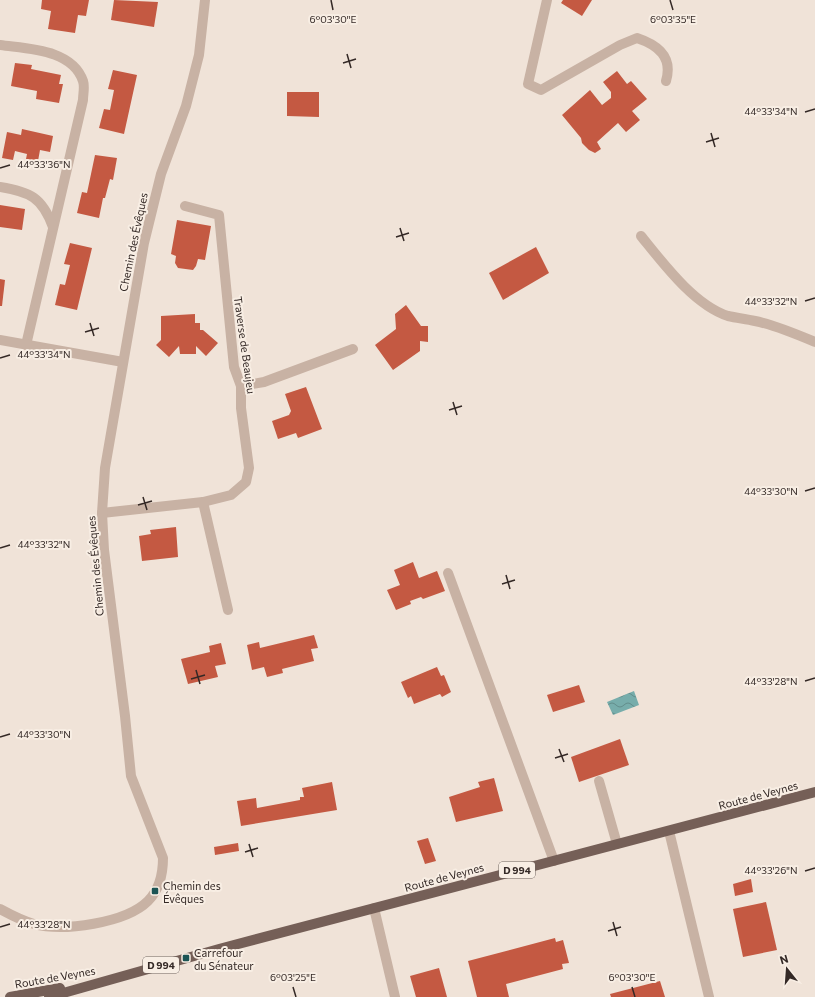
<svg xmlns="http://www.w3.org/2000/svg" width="815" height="997" font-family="Commissioner,sans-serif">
	<defs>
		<pattern id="water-waves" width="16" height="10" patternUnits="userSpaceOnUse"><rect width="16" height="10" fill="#77adab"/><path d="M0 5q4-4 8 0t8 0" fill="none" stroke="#628d8b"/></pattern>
	</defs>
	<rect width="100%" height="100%" fill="#f0e3d8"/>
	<polygon fill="url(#water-waves)" points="634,691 639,705 613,715 607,702"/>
	<g fill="#c45942">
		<polygon points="42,0 89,0 86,16 78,15 75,33 48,29 51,11 41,9"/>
		<polygon points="114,0 158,2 154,27 111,20"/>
		<polygon points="563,0 592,0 582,16 561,3"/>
		<polygon points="15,63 32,65 31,69 61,75 59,84 63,84 59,103 36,99 37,91 11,86"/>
		<polygon points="113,70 137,75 124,134 99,128 104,109 110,110 114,90 108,89"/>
		<polygon points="617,71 627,84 631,81 647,99 632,111 640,120 626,132 618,123 597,142 601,149 595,153 589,150 582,143 581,138 562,115 590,90 602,105 611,98 611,92 603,82"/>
		<polygon points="287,92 319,92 319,117 287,116"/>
		<polygon points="22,129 53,136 50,152 40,150 38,161 26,159 27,154 15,151 13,160 2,158 7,132 21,135"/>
		<polygon points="95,155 117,158 113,180 110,179 105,198 103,198 99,218 77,213 82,192 87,193"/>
		<polygon points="0,205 25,209 22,230 0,227"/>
		<polygon points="177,220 211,226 205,260 198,259 196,266 193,270 178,268 175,263 176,256 171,254"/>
		<polygon points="70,243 92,248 77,310 55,305 60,284 65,285 70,265 64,264"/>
		<polygon points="536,247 549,273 503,300 489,273"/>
		<polygon points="0,279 5,280 2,306 0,306"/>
		<polygon points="406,305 421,326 428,326 428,342 420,341 420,351 393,370 375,345 396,329 395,314"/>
		<polygon points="195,314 195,323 200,323 200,330 203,330 218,343 206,356 196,346 196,354 180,354 179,346 169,357 156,345 161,340 161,316"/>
		<polygon points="306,387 322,429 298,438 296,433 278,439 272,421 289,415 291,411 285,394"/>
		<polygon points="176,527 178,557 142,561 139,536 151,534 150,530"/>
		<polygon points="413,562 419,578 437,571 445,591 423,599 421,597 410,601 411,604 396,610 387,590 400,585 394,570"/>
		<polygon points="314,635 318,648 311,649 314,661 282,669 283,673 267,677 264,667 252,670 247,645 259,642 260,648"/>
		<polygon points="221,643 226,664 215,666 218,677 188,684 181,659 210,652 209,646"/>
		<polygon points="437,667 441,676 444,675 451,692 442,697 440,694 414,704 411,696 408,698 401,682"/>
		<polygon points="579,685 585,702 553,712 547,695"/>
		<polygon points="620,739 629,765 579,782 571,757"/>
		<polygon points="494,778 503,811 456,822 449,797 480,787 478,782"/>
		<polygon points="332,782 337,810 241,826 237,801 256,798 257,808 300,800 300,797 304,797 302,788"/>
		<polygon points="428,838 436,861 425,864 417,841"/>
		<polygon points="238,843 239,851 215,855 214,847"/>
		<polygon points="751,879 753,892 735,896 733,884"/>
		<polygon points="766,902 777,950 743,957 733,909"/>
		<polygon points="555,938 556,942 563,940 569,963 562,964 563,969 506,984 509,997 477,997 468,961"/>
		<polygon points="439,968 447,997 416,997 410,976"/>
		<polygon points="660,981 665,997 611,997 610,994"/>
	</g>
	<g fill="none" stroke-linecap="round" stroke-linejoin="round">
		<g stroke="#c8b2a4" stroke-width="10">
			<path d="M547,0l-19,84 13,6 79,-45 17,-7c21,7 36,19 29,43"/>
			<path d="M0,45c28,4 72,4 83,36 2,6 0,13 0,19l-57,245"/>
			<path d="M0,187c30,5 42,10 53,40"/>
			<path d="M641,236c22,27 53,69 87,80 9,2 18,3 27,5 20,4 41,13 60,21"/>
			<polyline points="0,340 123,362"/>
			<polyline points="241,386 264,382 353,349"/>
			<polyline points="203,502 228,610"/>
			<polyline points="102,513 203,502 231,495 246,482 249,468 241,408 241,386 234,367 219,215 185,206"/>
			<polyline points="448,573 554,861"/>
			<polyline points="599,781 617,844"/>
			<polyline points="669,831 709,997"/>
			<polyline points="374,908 395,997"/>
			<path d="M0,909c11,6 22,12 34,15 29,8 92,-1 114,-23 11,-11 15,-28 15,-43l-32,-82 -6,-60 -21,-166 -2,-37 3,-45 39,-225 17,-69 25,-68 13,-51 6,-55"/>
		</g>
		<g stroke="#755f57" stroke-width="10">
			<polyline points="10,997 60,988"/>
			<polyline points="49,997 219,949 815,792"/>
		</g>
	</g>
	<path fill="none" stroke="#342926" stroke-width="1.5" d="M331,0l2,10M670,0l3,10M347,54l4,14M343,63l13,-4M805,112l10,-3M711,133l4,14M706,142l13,-4M0,168l10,-3M400,228l4,13M396,237l13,-4M805,301l10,-3M90,323l4,13M85,332l14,-4M0,358l10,-3M453,402l4,13M449,410l13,-4M805,491l10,-3M143,497l4,13M138,505l14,-4M0,548l10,-3M506,575l4,14M502,584l13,-4M196,670l4,14M191,679l14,-4M805,681l10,-3M0,737l10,-3M559,749l5,13M555,758l13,-4M249,844l4,13M245,852l13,-4M805,871l10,-3M613,922l4,14M0,927l10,-3M608,931l13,-4M293,987l3,10M632,987l3,10"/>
	<g fill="#1c5454" stroke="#f8eee4" stroke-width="1.5">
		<rect x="151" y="887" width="8" height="8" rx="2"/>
		<rect x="182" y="954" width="8" height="8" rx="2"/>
	</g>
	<g text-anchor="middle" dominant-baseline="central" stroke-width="4" stroke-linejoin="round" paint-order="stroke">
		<g fill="#f8eee4" stroke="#6f645f" stroke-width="1">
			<rect x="499" y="862" width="36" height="16" rx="3"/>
			<rect x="143" y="957" width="36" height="16" rx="3"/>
		</g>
		<g font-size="10" font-weight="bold" fill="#342926">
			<text x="517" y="870">D 994</text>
			<text x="161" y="965">D 994</text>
		</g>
		<g font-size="11" fill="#342926" stroke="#f8eee4">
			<text transform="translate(133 242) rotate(-78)">Chemin des Évêques</text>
			<text transform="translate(245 345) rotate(82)">Traverse de Beaujeu</text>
			<text transform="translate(95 566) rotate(-95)">Chemin des Évêques</text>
			<text transform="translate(758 795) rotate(-15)">Route de Veynes</text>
			<text transform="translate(444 877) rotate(-15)">Route de Veynes</text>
			<text transform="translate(55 977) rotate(-10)">Route de Veynes</text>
		</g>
		<g font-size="11" fill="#342926" stroke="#f8eee4" text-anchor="start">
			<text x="163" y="885">Chemin des<tspan x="163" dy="13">Évêques</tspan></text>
			<text x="194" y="952">Carrefour<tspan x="194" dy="13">du Sénateur</tspan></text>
		</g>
	</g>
	<g font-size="10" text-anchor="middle" fill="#342926" stroke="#f8eee4" stroke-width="4" stroke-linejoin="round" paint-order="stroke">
		<text x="333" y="23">6°03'30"E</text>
		<text x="673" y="23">6°03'35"E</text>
		<text x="771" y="115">44°33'34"N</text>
		<text x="44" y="168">44°33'36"N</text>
		<text x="771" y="305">44°33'32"N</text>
		<text x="44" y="358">44°33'34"N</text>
		<text x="771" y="495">44°33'30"N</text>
		<text x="44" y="548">44°33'32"N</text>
		<text x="771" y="685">44°33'28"N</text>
		<text x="44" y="738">44°33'30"N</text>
		<text x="771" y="874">44°33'26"N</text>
		<text x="44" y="928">44°33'28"N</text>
		<text x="293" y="981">6°03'25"E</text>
		<text x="632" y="981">6°03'30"E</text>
	</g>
	<g transform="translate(787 969) rotate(343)" stroke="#f8eee4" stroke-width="3" paint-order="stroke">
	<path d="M0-3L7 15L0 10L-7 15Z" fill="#342926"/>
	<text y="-6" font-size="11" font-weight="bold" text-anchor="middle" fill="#342926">N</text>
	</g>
</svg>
